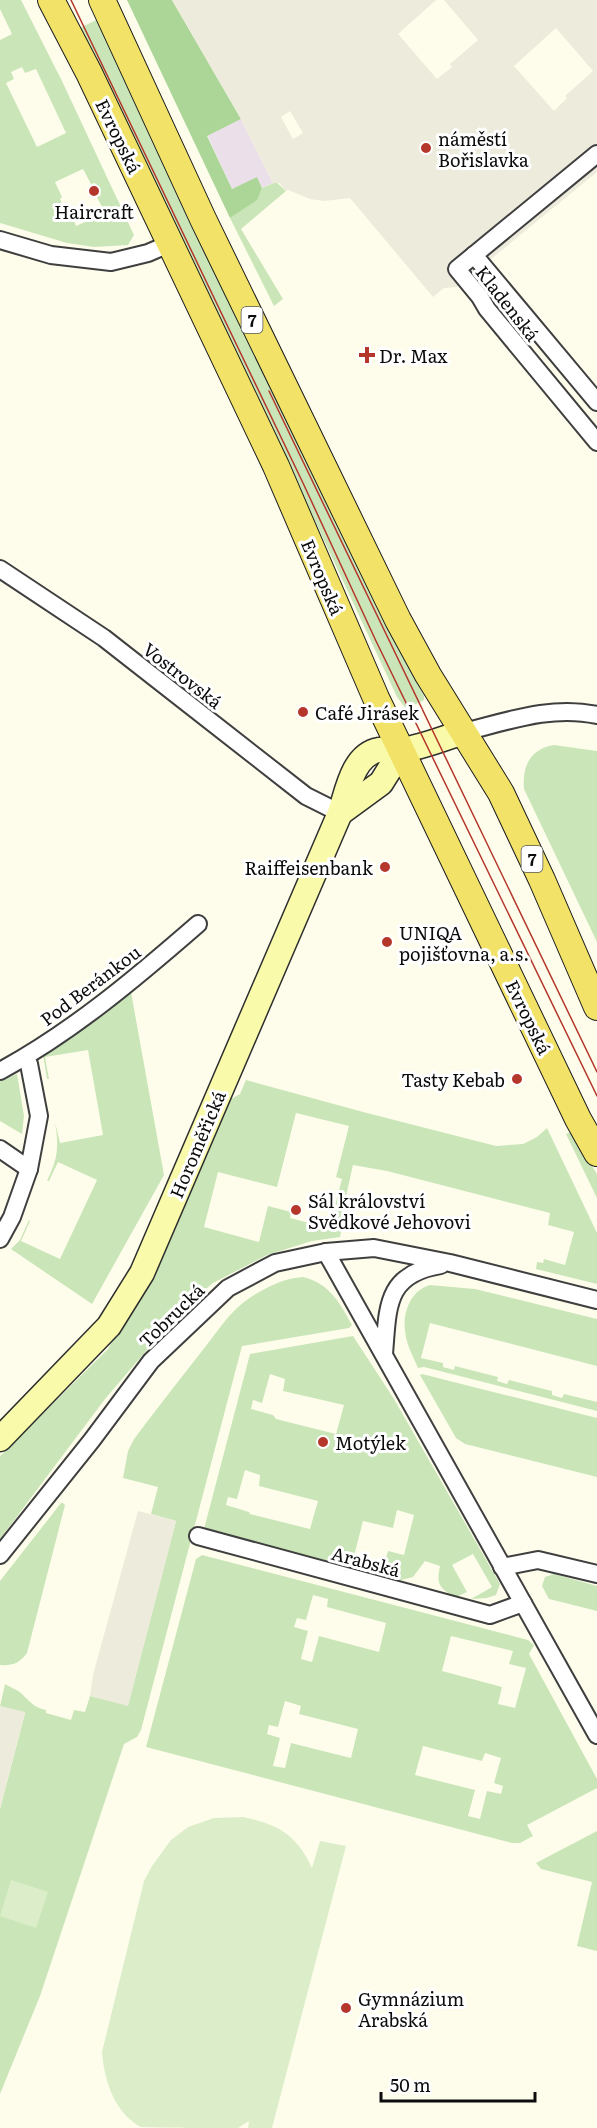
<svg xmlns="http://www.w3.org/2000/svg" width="597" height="2128" font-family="Literata,serif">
	<rect width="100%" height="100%" fill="#fefdec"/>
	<polygon fill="#ebe0ea" points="241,119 273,183 262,188 257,178 232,189 207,135"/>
	<g fill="#cae6b8" fill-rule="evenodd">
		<path d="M0,0h21l41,81 72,154 -6,10 -34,2 -27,-4 -67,-20v-183l12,-6 -12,-25zM22,67l3,6 11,-4 30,64 -29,14 -31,-64 8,-4 -3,-7zM83,169l8,15 4,-1 6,12 -4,2 8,16 -29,13 -5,-11 -3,1 -8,-17 2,-2 -7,-15z"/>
		<polygon points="98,19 389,628 424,696 424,700 406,709 397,697 282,450 78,29"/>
		<polygon points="276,182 286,191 241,229 283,299 274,306 230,218 256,200 262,188"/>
		<path d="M554,745l43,6v191l-73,-153c-2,-23 6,-40 30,-44z"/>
		<path d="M131,992l33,183 -72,129 -81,-55 9,-9 9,-20 1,1 -9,20 39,18 37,-79 -39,-18 -9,19h-2c11,-23 12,-34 8,-59l5,21 43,-8 -15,-85 -43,7 4,22h-2l-4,-24z"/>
		<polygon points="17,1074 24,1116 22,1134 0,1121 0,1081"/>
		<path d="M246,1080l121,33 129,33 27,-2 14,-7 10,-9 50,105v51l-61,-15 1,-7 6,1 1,-4 21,6 9,-33 -26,-7 2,-12 -163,-42 -34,-6 -11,49 3,1 -5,22 -28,4 -45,14 -54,28 -32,27 -76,89 -105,140v-83l108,-107 123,-250 9,-5zM296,1113l53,13 -13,51 6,2 -13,49 -39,-10 1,-6 -23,-6 -9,36 -55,-15 14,-55 59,15z"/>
		<polygon points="571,1132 597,1174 597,1198 566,1134"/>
		<path d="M303,1277c26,6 37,26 49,48l-3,3 -107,18 -101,384 -4,7 -13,7 -84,252 -40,98v-285l25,-96 -25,-7 5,-22c5,3 13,6 17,10 8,8 13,14 24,16v3l25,7 3,-10 11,2 5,-16 38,9 48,-184 -25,-7 7,-27 -35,-9 5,-27 6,-12c22,-29 45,-59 68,-88 13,-16 25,-36 42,-49 16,-12 39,-24 59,-25z"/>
		<path d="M430,1285l45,4 122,30v47l-167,-43 -9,35 22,5v4l11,3 1,-4 43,11 -1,4 10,3 2,-4 43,11v4l10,3 2,-4 33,8v9l-173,-44 -6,1c-4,-10 -10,-20 -12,-31 -5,-21 3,-46 24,-52z"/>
		<path d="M353,1336l41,63 106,185 -4,11 -9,3 -16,1 21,-12 -19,-33 -21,11 15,27 -13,6c-15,-12 -18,-13 -14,-32l-15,-5 -12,16 -24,6 -8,-6 -177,-48 46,-175zM270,1374l15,5 -2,12 61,14 -8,29 -60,-15 -3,-4 -22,-6 2,-9 9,3zM245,1470l15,5 -1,11 59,15 -8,28 -60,-15 -1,-2 -23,-7 2,-8 9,2zM397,1510l17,5 -10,40 -16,-4 -4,13 -30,-8 9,-35 30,7z"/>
		<polygon points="422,1374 597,1418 597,1477 465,1444 456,1438 420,1375"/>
		<path d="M61,1503h2l2,2 -38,148c-7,10 -15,13 -27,12v-84z"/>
		<path d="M202,1555l326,85 6,5 -5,9 68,125v9l-70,37 6,11 -13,7h-8l-366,-96 50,-188zM313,1595l15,4 -1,8 59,16 -7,29 -60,-16 -7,26 -11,-3 7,-28 -14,-4 3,-9 9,2zM451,1636l62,15 -4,13 17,4 -11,40 -17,-4 4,-17 -60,-16zM285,1701l16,5 -2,8 59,15 -7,29 -60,-15 -6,25 -12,-2 7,-28 -13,-4 2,-9 9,2zM423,1746l59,15 3,-8 16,5 -7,25 9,3 -2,8 -14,-3 -7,28 -12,-3 7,-26 -60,-15z"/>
		<polygon points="554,1574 597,1586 597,1611 549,1599 542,1586 545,1577"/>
		<polygon points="597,1831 597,1951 577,1946 592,1882 541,1869 536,1863"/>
	</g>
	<polygon fill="#acd698" points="127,0 172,0 241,119 207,136 232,189 257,177 262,188 257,200 230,218"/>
	<g fill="#dceec9">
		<path d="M243,1817c35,7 54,18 69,51l8,-27 26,5 -74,282h-24l1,-7 -11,7c-14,0 -89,0 -97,-1 -27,-14 -37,-48 -39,-75l42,-171 8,-15 19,-26 17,-13 26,-9z"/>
		<polygon points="11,1880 48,1892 36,1928 0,1916"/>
	</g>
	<g fill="#edebdc" fill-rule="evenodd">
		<path d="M172,0h264l-38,34 39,45 15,-12 -2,-3 28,-24 -34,-40h153v172l-140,115 -13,1 -11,9 -83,-99 -26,3 -14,-2 -22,-9 -2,1 -7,-8h-6l-32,-64zM556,28l37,43 -28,25 2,2 -13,13 -40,-45zM290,111l13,22 -10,6 -12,-22z"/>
		<polygon points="138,1511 176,1521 128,1706 90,1696 93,1675"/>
		<polygon points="0,1706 25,1712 0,1809"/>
	</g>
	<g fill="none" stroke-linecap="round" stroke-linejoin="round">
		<g stroke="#3f3f3f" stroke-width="20">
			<g id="street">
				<polyline points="597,154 457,269 480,297 487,309 597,442"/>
				<polyline points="0,240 51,255 111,262 148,253 171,243"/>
				<polyline points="474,255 597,402"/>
				<polyline points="0,569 104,638 306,796 340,813"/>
				<path d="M464,732c44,-11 88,-27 133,-17"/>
				<path d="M0,1071c72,-39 136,-93 198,-147"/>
				<polyline points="0,1149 29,1169"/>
				<polyline points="0,1239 12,1217 29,1169 39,1116 29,1064"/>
				<polyline points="326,1252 597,1735"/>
				<path d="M384,1354c4,-47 1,-80 57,-89"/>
				<polyline points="198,1536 490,1615 523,1603"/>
				<polyline points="0,1555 92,1440 151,1361 228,1288 275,1263 326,1252 374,1248 450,1263 597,1300"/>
				<polyline points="502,1567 538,1560 597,1574"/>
			</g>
		</g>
		<g stroke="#2e2e2e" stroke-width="27">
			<g id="secondary">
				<polyline points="340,813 381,783 401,751"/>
				<path d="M0,1439l109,-113 33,-53 198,-460c7,-21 13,-59 39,-63 8,-2 16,1 23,0 21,-3 42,-12 62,-18"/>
			</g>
		</g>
		<g stroke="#1d1d1d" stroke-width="28">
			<g id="primary">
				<polyline points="51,0 89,73 276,466 376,698 578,1119 597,1153"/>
				<polyline points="102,0 203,219 398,620 428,675 501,793 542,880 597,1007"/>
			</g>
		</g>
		<use href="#street" stroke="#fff" stroke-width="16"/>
		<use href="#secondary" stroke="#f9fbaa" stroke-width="24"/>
		<use href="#primary" stroke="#f2e368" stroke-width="26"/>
		<g stroke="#b5372b" stroke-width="1.5">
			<polyline points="71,0 303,483 376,641 597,1096"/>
			<polyline points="269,391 597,1072"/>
		</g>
	</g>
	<g fill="#b5372b" stroke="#fff" stroke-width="2">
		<circle cx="426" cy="148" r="6"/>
		<circle cx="94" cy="191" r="6"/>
		<path d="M364 346h6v6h6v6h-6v6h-6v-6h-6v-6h6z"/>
		<circle cx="303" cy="712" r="6"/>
		<circle cx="385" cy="867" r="6"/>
		<circle cx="387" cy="942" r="6"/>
		<circle cx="517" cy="1079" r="6"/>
		<circle cx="296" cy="1210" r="6"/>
		<circle cx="323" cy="1442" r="6"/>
		<circle cx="346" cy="2008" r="6"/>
	</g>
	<g text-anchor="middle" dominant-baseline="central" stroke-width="6" stroke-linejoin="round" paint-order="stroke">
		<g fill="#fff" stroke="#555" stroke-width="1.5">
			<rect x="241.5" y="307" width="21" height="26" rx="4.5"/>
			<rect x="521.5" y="846" width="21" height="26" rx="4.5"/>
		</g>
		<g font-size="16" font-weight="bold" fill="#0c0c0c">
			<text x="252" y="320">7</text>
			<text x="532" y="859">7</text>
		</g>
		<g font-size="18" fill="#0c0c0c" stroke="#fff">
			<text transform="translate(119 136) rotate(64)">Evropská</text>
			<text transform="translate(508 303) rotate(52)">Kladenská</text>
			<text transform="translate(323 577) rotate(67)">Evropská</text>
			<text transform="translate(183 675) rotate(38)">Vostrovská</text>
			<text transform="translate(90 985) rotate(-37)">Pod Beránkou</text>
			<text transform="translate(529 1017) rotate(64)">Evropská</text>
			<text transform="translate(197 1144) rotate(-67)">Horoměřická</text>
			<text transform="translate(171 1315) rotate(-44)">Tobrucká</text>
			<text transform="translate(366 1561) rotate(15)">Arabská</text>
		</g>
		<g font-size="18" fill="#0c0c0c" stroke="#fff" text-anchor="start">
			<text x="438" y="138">náměstí<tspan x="438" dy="21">Bořislavka</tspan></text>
			<text x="94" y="211" text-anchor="middle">Haircraft</text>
			<text x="379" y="355">Dr. Max</text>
			<text x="315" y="712">Café Jirásek</text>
			<text x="373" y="867" text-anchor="end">Raiffeisenbank</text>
			<text x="399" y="932">UNIQA<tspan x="399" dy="21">pojišťovna, a.s.</tspan></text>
			<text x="505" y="1079" text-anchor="end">Tasty Kebab</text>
			<text x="308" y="1200">Sál království<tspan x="308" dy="21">Svědkové Jehovovi</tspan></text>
			<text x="335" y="1442">Motýlek</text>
			<text x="358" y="1998">Gymnázium<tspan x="358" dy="21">Arabská</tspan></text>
		</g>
	</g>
	<path d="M381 2092v9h154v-9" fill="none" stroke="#0c0c0c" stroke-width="3"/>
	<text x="390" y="2092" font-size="18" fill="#0c0c0c" stroke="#ffffff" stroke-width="4.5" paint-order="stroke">50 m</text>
</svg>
